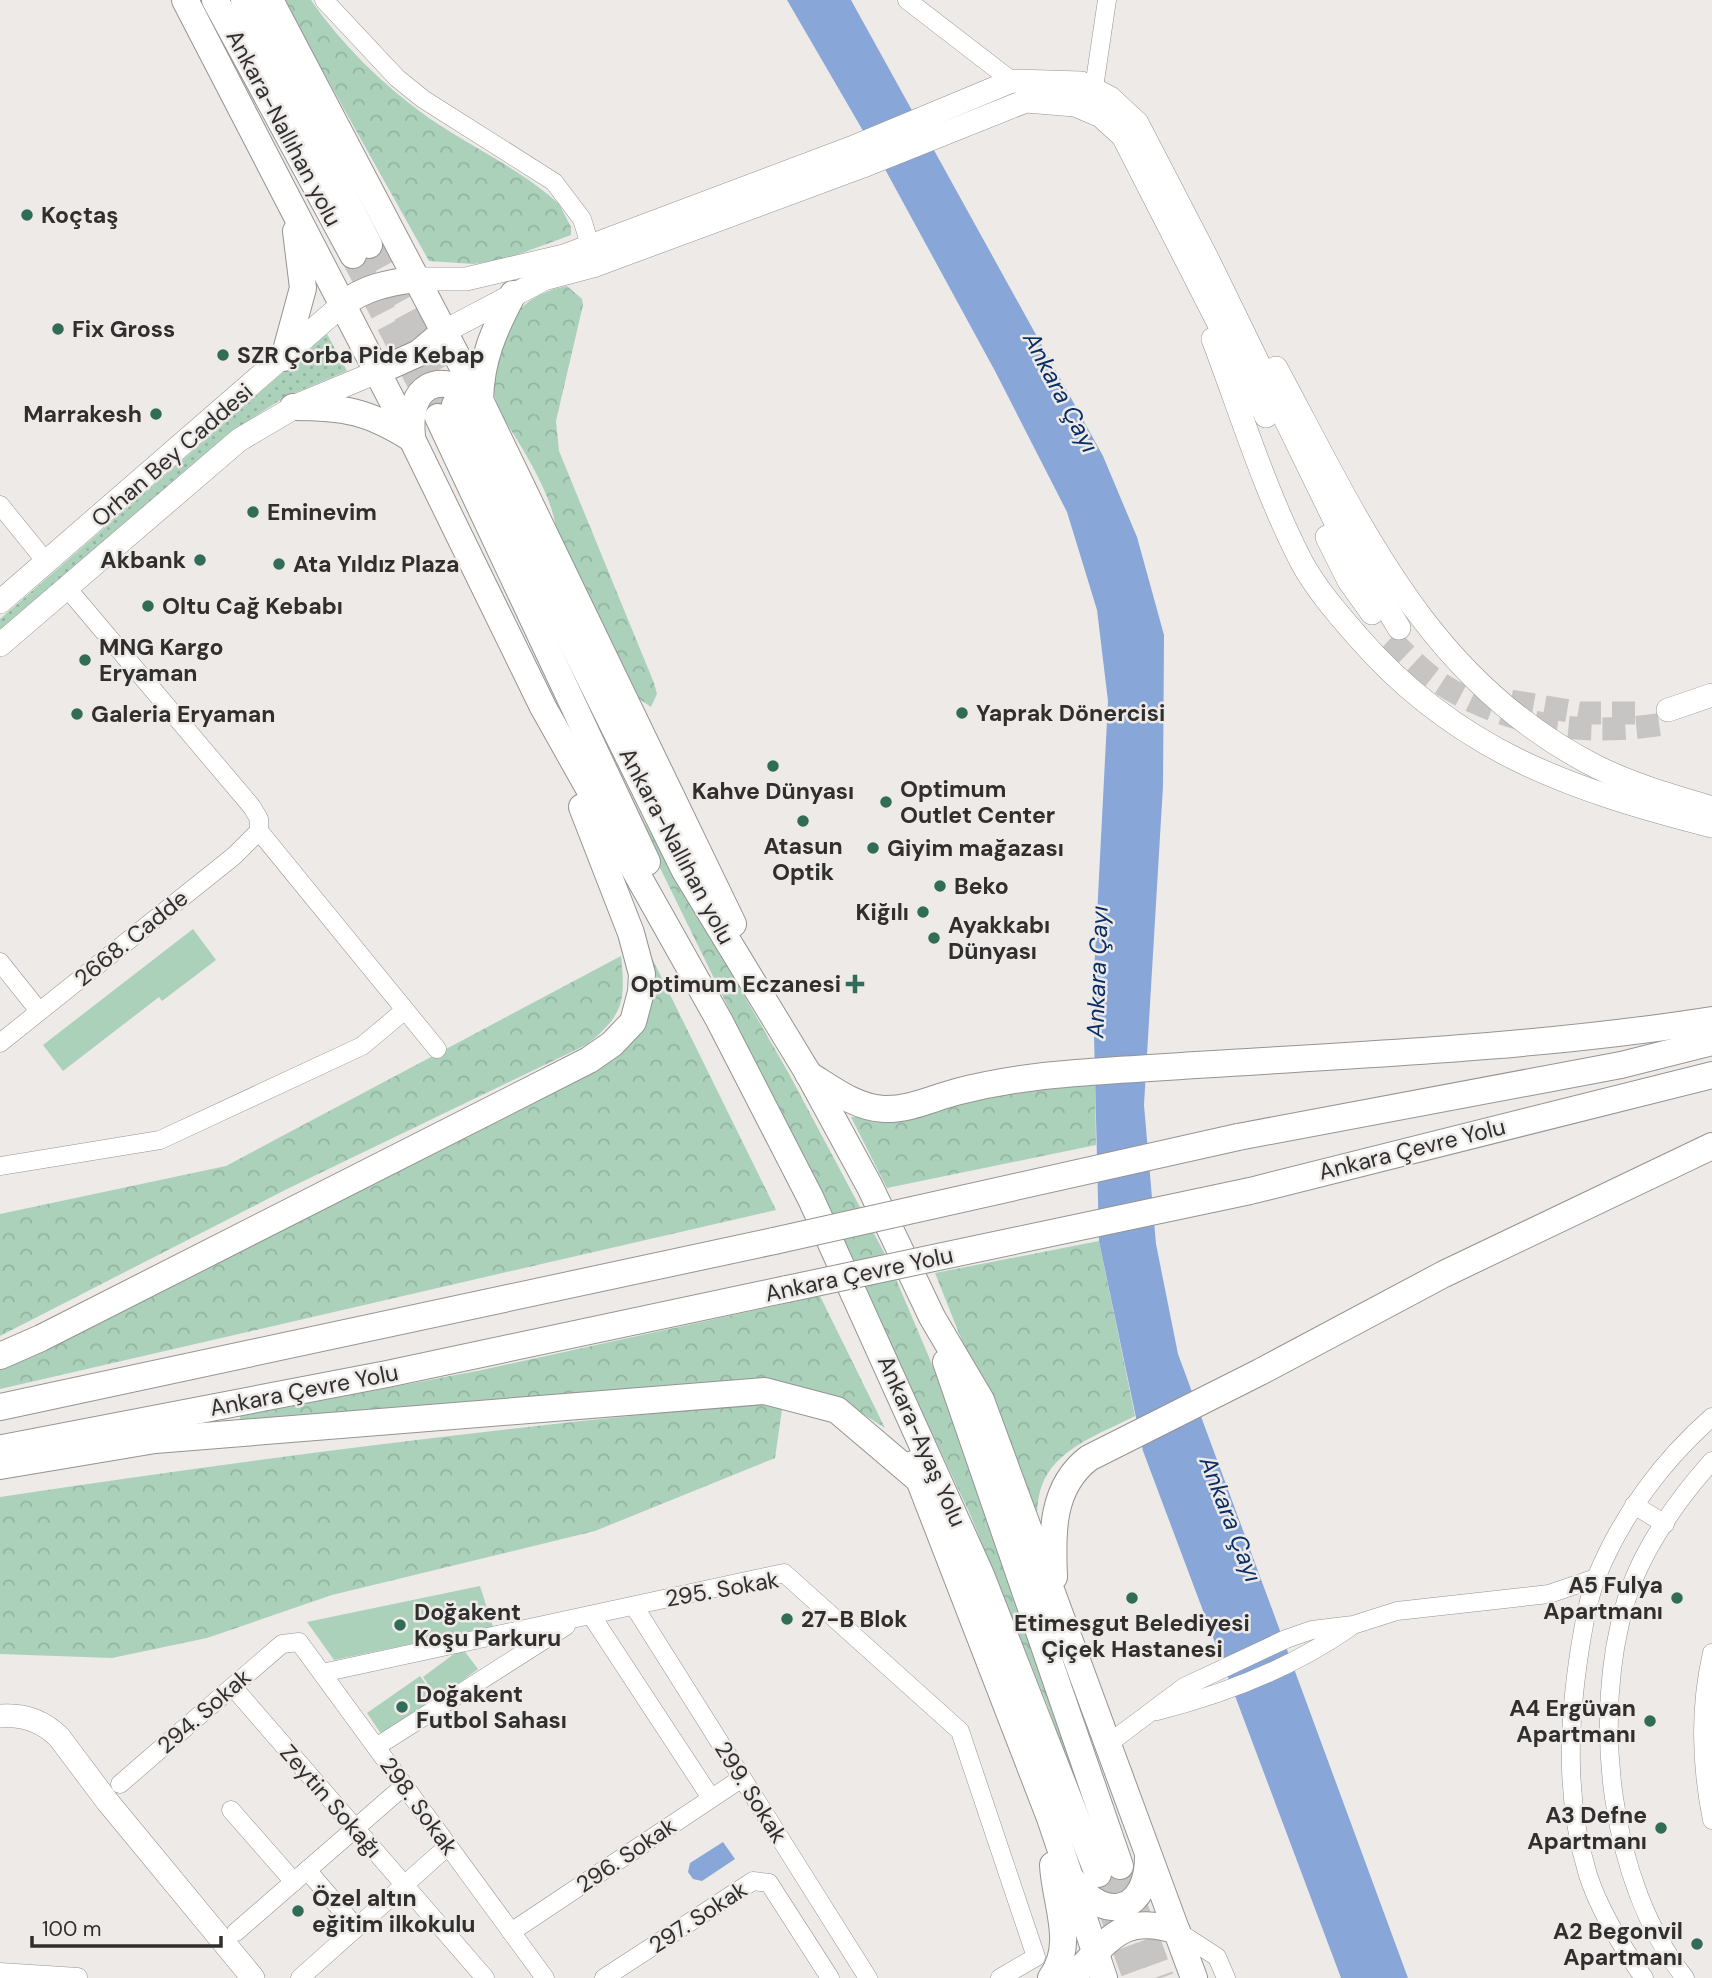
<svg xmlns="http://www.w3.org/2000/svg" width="1712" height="1978" font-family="'DM Sans',sans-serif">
	<defs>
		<pattern id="grass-dots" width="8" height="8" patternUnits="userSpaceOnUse" patternTransform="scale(1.75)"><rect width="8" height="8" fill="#abd1bb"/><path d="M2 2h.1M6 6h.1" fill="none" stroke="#93b4a1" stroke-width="1.8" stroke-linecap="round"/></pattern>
		<pattern id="forest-crowns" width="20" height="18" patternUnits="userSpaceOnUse" patternTransform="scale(1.75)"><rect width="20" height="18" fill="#abd1bb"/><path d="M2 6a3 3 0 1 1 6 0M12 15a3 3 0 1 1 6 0" fill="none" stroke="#93b4a1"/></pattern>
	</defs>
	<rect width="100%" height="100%" fill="#edeae8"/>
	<polygon fill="url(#grass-dots)" points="327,334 347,371 285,397 228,434 0,631 0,619"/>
	<g fill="url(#forest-crowns)">
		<path d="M283,0h28c30,44 74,87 118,118 42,29 92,51 130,86l12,23v8l-68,25 -30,4 -44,-3z"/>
		<path d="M567,286l15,13 1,6 -27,116 3,30 95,232 3,11 -6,13 -13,-9 -82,-171c-5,-28 -20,-55 -34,-79 -14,-24 -29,-40 -30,-69 0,-13 7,-29 11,-41 8,-29 35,-47 64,-52z"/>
		<polygon points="444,413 644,821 788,1072 887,1258 945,1395 1112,1872 1106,1873 1047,1704 970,1514 820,1195 439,416"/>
		<polygon points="649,952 776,1210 0,1389 0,1366 621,1052"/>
		<path d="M621,956c5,46 2,60 -35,89l-299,144 -287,147v-122l226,-48z"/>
		<polygon points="1095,1079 1096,1145 887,1188 851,1117 888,1118 988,1094"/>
		<path d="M1099,1241l36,175c-34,18 -81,32 -94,72 -4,12 -4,27 -5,39l-101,-254z"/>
		<polygon points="820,1296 885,1428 833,1395 804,1388 241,1430 240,1416 482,1370"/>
		<path d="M783,1402l-8,56 -180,73 -263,64 -125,43 -95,20 -112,-4v-157c260,-39 521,-73 783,-95z"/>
	</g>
	<g fill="#abd1bb">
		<polygon points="193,929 216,960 162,1001 159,997 63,1071 43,1045"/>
		<polygon points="480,1586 493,1627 334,1660 307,1622"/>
		<polygon points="462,1648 478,1669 438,1699 423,1677"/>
		<polygon points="420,1676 438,1701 384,1738 367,1713"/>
	</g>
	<g fill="#88a7d8">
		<polygon points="787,0 851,0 1103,456 1137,537 1164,635 1163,786 1144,1105 1156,1244 1178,1354 1408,1978 1341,1978 1143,1451 1099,1241 1093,994 1108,701 1097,610 1067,512 995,371 880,160"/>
		<polygon points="723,1842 735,1859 702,1881 693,1879 688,1872 690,1863"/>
	</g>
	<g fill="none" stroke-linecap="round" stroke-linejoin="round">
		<g stroke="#c7c5c3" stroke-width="23" stroke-dasharray="23 11" stroke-linecap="butt">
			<path d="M1390,639c15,14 31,31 48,43 70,46 151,55 232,41"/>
			<polyline points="1511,701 1581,713 1640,713"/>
		</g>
		<g stroke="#c7c5c3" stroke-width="26" stroke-dasharray="26 13" stroke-linecap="butt">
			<polyline points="369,245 454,403"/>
			<polyline points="353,255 438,417"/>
			<polyline points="1120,1866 1161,1978"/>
			<polyline points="1098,1874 1136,1978"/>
		</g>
		<g stroke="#969491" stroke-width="19">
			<g id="minor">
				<polyline points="324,0 397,78 423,99 554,182 582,219 590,245"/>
				<polyline points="907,0 1012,81"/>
				<polyline points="1092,101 1107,0"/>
				<polyline points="0,505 47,563"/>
				<polyline points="67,588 252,807 259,819 259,831"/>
				<polyline points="259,831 437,1049"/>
				<polyline points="0,962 39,1011"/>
				<polyline points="0,1043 234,856 259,831"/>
				<polyline points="0,1166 160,1140 362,1046 405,1010"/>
				<polyline points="1634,1505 1665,1524"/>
				<polyline points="634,1606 868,1978"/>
				<polyline points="591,1615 711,1798"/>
				<path d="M1712,1653c-13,56 -11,112 0,167"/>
				<polyline points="322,1673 784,1573 960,1731 1036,1957 1000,1978"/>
				<polyline points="233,1687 485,1978"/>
				<path d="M1157,1711c68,-17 134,-43 192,-83"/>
				<polyline points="1108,1744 1184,1687 1286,1639 1312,1630 1353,1625 1397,1611 1549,1594 1596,1578"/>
				<polyline points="376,1747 566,1626"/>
				<polyline points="120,1784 282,1644 299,1642 545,1978"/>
				<polyline points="231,1810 294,1882"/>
				<polyline points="307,1870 349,1919"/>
				<polyline points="1177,1931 1217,1957 1226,1978"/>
				<polyline points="236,1932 404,1786"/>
				<polyline points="511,1932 742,1778"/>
				<polyline points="0,1972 78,1977"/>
				<polyline points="300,1978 448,1846"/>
				<polyline points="604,1978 753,1881 769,1883 830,1978"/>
				<path d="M1644,1978c-22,-31 -44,-66 -56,-103 -23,-75 -20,-150 -8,-227 4,-24 8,-49 17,-72 25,-61 66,-116 115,-159"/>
				<path d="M1685,1978c-76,-95 -94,-262 -59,-377 15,-50 51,-101 86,-140"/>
			</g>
		</g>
		<g stroke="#969491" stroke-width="24">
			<g id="major">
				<polyline points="416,279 466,279 564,256 851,148 1012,81 1081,83 1110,98 1137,123 1207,258 1338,527 1399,628"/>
				<polyline points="445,331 544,279 593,266 863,166 1026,101 1075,105 1101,116 1123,136 1266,416"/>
				<path d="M1213,339c28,74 52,152 88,222 15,28 37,53 57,76 99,114 213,153 354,189"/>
				<path d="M1276,368c85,158 152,314 321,399 36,18 76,29 115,41"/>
				<polyline points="1327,537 1349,581 1372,613"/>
				<polyline points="0,602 342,305"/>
				<polyline points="0,645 239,440 300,404 377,372"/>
				<polyline points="1668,710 1712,695"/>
				<path d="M0,1716c23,-2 43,5 59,21l48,64 146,177"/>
			</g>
		</g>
		<g stroke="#969491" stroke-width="28">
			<g id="highway">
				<polyline points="185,0 412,439 543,707 719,1020 811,1199 981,1575 1098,1874"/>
				<polyline points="215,0 353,255"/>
				<polyline points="244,0 369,245"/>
				<polyline points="270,0 480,400 733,924"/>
				<path d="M342,305c23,-18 46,-22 74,-26"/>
				<polyline points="284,358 303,288 296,231"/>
				<polyline points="377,372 419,353 445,331"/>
				<path d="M480,400c1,-41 14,-70 33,-106"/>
				<polyline points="455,405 685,871 808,1073 870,1187 932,1317 981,1400 1194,1978"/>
				<path d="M293,407c51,0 75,4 119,32"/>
				<polyline points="438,417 647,862"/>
				<path d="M412,437c-5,-52 26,-69 68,-37"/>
				<path d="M808,1074c23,14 48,34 76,35 25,1 49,-11 72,-17 39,-10 79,-16 120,-19 211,-16 426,-20 636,-53"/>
				<polyline points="1238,1137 1621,1065 1712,1042"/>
				<polyline points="1250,1191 1712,1075"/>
				<polyline points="0,1356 41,1338 589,1060 612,1044 633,1022 641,992 642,974 631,933 582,807"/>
				<polyline points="946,1362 1120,1866"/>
				<polyline points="0,1407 774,1241"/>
				<polyline points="2,1448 387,1374 787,1289"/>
				<polyline points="913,1464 1050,1818 1104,1978"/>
				<polyline points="0,1466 155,1440 765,1391 837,1410 917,1478"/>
				<path d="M1054,1577c-2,-44 -3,-90 35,-119l171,-86 184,-98 268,-128"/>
				<path d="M1074,1882c34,44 75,27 74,-27"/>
				<path d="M1051,1978c25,-34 4,-74 2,-113"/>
				<path d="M1071,1978c37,-36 50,-66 106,-47"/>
			</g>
		</g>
		<use href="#minor" stroke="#fff" stroke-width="18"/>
		<use href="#major" stroke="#fff" stroke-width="23"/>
		<use href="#highway" stroke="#fff" stroke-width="26"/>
		<g stroke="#969491" stroke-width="28" stroke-linecap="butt">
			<g id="highway-bridge">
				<polyline points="774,1241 1238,1137"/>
				<polyline points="787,1289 1250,1191"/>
			</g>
		</g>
		<use href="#highway-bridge" stroke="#fff" stroke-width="26"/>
	</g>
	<g fill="#306c57" stroke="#edeae8" stroke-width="2.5">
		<circle cx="27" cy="215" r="7"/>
		<circle cx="58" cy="329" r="7"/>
		<circle cx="223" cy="355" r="7"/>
		<circle cx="156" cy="414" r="7"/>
		<circle cx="253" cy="512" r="7"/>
		<circle cx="200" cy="560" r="7"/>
		<circle cx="279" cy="564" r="7"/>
		<circle cx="148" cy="606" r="7"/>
		<circle cx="85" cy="660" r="7"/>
		<circle cx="962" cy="713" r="7"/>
		<circle cx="77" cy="714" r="7"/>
		<circle cx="773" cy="766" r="7"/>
		<circle cx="886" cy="802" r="7"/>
		<circle cx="803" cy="821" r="7"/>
		<circle cx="873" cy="848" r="7"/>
		<circle cx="940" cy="886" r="7"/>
		<circle cx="923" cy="912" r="7"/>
		<circle cx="934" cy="938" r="7"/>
		<path d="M851.5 973.5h7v7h7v7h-7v7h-7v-7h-7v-7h7z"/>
		<circle cx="1132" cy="1598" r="7"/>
		<circle cx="1677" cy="1598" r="7"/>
		<circle cx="787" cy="1619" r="7"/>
		<circle cx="400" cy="1625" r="7"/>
		<circle cx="402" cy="1707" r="7"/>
		<circle cx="1650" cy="1721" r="7"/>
		<circle cx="1661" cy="1828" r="7"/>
		<circle cx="298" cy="1911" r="7"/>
		<circle cx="1697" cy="1944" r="7"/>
	</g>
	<g text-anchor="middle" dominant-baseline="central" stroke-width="5" stroke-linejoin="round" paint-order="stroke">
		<g font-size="23" fill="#302f2e" stroke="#edeae8">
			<text transform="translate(284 128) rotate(62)">Ankara-Nallıhan yolu</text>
			<text transform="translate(172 455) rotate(-41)">Orhan Bey Caddesi</text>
			<text transform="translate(677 846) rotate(62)">Ankara-Nallıhan yolu</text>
			<text transform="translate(131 938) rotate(-39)">2668. Cadde</text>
			<text transform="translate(1412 1149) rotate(-14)">Ankara Çevre Yolu</text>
			<text transform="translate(859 1274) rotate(-12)">Ankara Çevre Yolu</text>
			<text transform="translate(304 1390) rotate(-11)">Ankara Çevre Yolu</text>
			<text transform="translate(922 1441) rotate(66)">Ankara-Ayaş Yolu</text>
			<text transform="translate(722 1589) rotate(-10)">295. Sokak</text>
			<text transform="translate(204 1711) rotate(-41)">294. Sokak</text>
			<text transform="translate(751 1792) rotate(58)">299. Sokak</text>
			<text transform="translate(331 1801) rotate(49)">Zeytin Sokağı</text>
			<text transform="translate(419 1806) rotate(54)">298. Sokak</text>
			<text transform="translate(626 1855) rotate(-34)">296. Sokak</text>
			<text transform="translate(698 1917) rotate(-33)">297. Sokak</text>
		</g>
		<g font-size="23" font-weight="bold" fill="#302f2e" stroke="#edeae8" text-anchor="start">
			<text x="41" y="215">Koçtaş</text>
			<text x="72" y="329">Fix Gross</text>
			<text x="237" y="355">SZR Çorba Pide Kebap</text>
			<text x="142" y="414" text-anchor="end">Marrakesh</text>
			<text x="267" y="512">Eminevim</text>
			<text x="186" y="560" text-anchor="end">Akbank</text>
			<text x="293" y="564">Ata Yıldız Plaza</text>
			<text x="162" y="606">Oltu Cağ Kebabı</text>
			<text x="99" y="647">MNG Kargo<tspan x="99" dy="26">Eryaman</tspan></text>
			<text x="976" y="713">Yaprak Dönercisi</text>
			<text x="91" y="714">Galeria Eryaman</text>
			<text x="900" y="789">Optimum<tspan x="900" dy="26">Outlet Center</tspan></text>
			<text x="773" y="791" text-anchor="middle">Kahve Dünyası</text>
			<text x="803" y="846" text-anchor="middle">Atasun<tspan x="803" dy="26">Optik</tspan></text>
			<text x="887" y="848">Giyim mağazası</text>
			<text x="954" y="886">Beko</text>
			<text x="909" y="912" text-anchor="end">Kiğılı</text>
			<text x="948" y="925">Ayakkabı<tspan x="948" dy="26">Dünyası</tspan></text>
			<text x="841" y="984" text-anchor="end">Optimum Eczanesi</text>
			<text x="1663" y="1585" text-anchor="end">A5 Fulya<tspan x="1663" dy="26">Apartmanı</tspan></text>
			<text x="414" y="1612">Doğakent<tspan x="414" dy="26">Koşu Parkuru</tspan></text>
			<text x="801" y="1619">27-B Blok</text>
			<text x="1132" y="1623" text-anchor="middle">Etimesgut Belediyesi<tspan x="1132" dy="26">Çiçek Hastanesi</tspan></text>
			<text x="416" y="1694">Doğakent<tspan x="416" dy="26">Futbol Sahası</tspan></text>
			<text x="1636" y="1708" text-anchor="end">A4 Ergüvan<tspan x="1636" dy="26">Apartmanı</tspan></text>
			<text x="1647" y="1815" text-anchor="end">A3 Defne<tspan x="1647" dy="26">Apartmanı</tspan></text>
			<text x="312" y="1898">Özel altın<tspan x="312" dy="26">eğitim ilkokulu</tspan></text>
			<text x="1683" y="1931" text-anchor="end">A2 Begonvil<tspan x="1683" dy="26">Apartmanı</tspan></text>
		</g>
		<g font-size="24" font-style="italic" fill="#082e67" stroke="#edeae8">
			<text transform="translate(1061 392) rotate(62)">Ankara Çayı</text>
			<text transform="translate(1097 972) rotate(-88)">Ankara Çayı</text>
			<text transform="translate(1231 1519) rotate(69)">Ankara Çayı</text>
		</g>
	</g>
	<path d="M32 1936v10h189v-10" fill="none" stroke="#302f2e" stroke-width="3.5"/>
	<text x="42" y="1936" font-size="21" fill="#302f2e" stroke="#edeae8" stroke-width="5" paint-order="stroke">100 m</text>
</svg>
